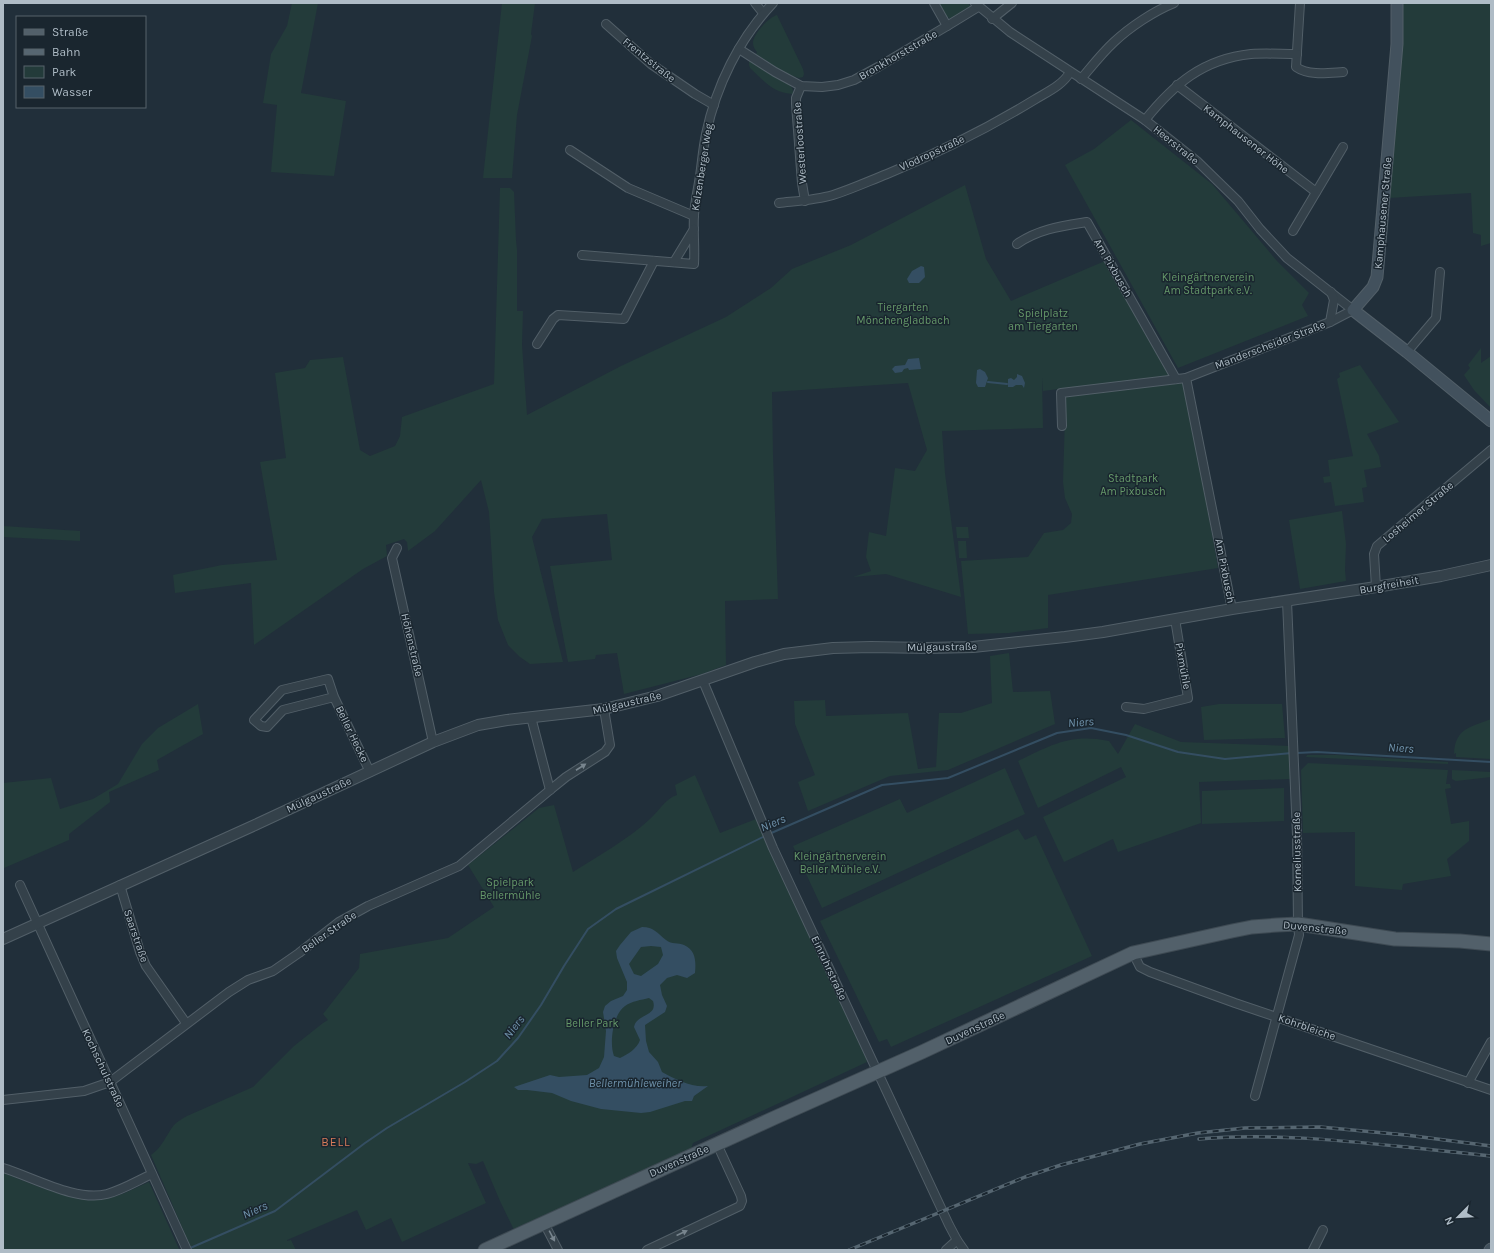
<svg xmlns="http://www.w3.org/2000/svg" width="1494" height="1253" font-family="Karla,sans-serif">
	<rect width="100%" height="100%" fill="#212f3a"/>
	<g fill="#233b3a">
		<polygon points="292,3 318,3 301,93 346,101 334,176 271,172 277,105 263,103 271,54 287,26"/>
		<polygon points="502,3 535,3 531,34 532,36 517,115 512,178 483,178"/>
		<polygon points="938,3 968,3 971,7 950,19 948,17 946,18"/>
		<polygon points="1402,3 1491,3 1491,243 1481,246 1481,235 1473,233 1471,193 1389,198 1398,89"/>
		<path d="M777,15l26,54 1,5 -1,3 -4,1 -14,-5 -29,-19 1,-2c-2,-2 -4,-6 -4,-9 0,-9 16,-26 24,-28z"/>
		<path d="M749,61c8,3 40,19 43,27 1,1 1,4 1,6 -20,-1 -29,-13 -43,-26l-1,-3z"/>
		<polygon points="1131,120 1212,184 1277,261 1309,293 1302,305 1308,316 1178,368 1065,165 1094,149"/>
		<polygon points="965,185 986,259 1011,301 1105,261 1169,373 1184,377 1218,568 1048,595 1048,628 1009,633 968,634 961,561 1028,557 1044,533 1063,530 1071,523 1072,514 1065,498 1063,482 1065,416 1059,389 1043,391 1042,378 1043,428 942,431 945,473 961,597 886,574 853,577 871,571 866,557 869,532 886,536 895,468 915,471 927,450 908,383 772,392 773,455 778,599 725,601 726,665 702,674 624,694 617,653 596,655 595,659 568,662 550,566 612,560 607,514 542,519 532,537 563,662 530,664 520,657 508,645 498,620 494,592 489,512 481,480 435,531 408,551 407,542 404,539 386,545 387,556 363,569 254,645 251,583 175,593 173,575 222,565 277,560 260,462 286,458 275,373 305,368 310,360 343,357 360,450 370,456 395,446 400,436 402,417 494,384 500,188 510,188 514,192 516,240 517,250 517,311 523,311 522,345 527,415 621,366 726,317 771,288 792,269 851,245"/>
		<polygon points="1481,348 1481,363 1491,356 1491,408 1474,390 1464,375 1470,368 1468,365"/>
		<polygon points="1360,365 1399,422 1367,434 1379,456 1381,467 1364,470 1367,487 1362,488 1364,502 1335,506 1331,482 1324,483 1323,477 1330,476 1328,460 1353,456 1337,379 1340,377 1339,373"/>
		<polygon points="1342,511 1346,544 1345,570 1346,581 1300,589 1289,520"/>
		<polygon points="3,526 80,531 80,541 3,537"/>
		<polygon points="956,527 968,527 969,538 957,538"/>
		<polygon points="958,541 966,541 967,558 959,558"/>
		<polygon points="1009,653 1013,692 1050,691 1055,724 948,770 890,776 808,811 798,782 815,775 795,724 794,701 825,700 826,716 908,713 918,769 936,767 939,713 961,713 992,703 990,656"/>
		<polygon points="198,704 203,734 157,760 159,770 109,792 110,802 69,834 69,840 4,868 3,783 51,778 60,809 93,799 118,784 142,744 158,728"/>
		<polygon points="1219,704 1282,704 1285,738 1204,740 1201,707"/>
		<path d="M1491,719v40l-35,-2v-4l-2,1c1,-26 17,-27 37,-35z"/>
		<path d="M1135,724l46,18 110,4v33l-92,3 2,41 -83,29 -5,-13 -49,23 -21,-45 83,-40 -5,-10 -83,41 -20,-47c33,-16 53,-28 91,-20l9,13z"/>
		<polygon points="1307,755 1337,755 1448,762 1448,764 1306,757"/>
		<polygon points="1308,763 1448,770 1446,784 1450,784 1451,788 1445,789 1451,824 1469,821 1469,841 1447,859 1451,876 1403,884 1402,890 1355,886 1355,832 1303,833 1301,770"/>
		<polygon points="1005,768 1025,814 822,908 793,846 900,799 907,813"/>
		<polygon points="1452,770 1491,772 1491,777 1456,781 1452,779"/>
		<path d="M695,775l25,58 36,-14 111,239 -1,1 1,3 -174,81 -3,9 -175,80 -15,-31 -17,-40 -7,3 -8,-1 18,40 -84,39 -11,-24 -25,12 -9,-20 -70,30v1l4,-1 5,10h-104l-41,-95c11,-7 15,-20 23,-30 4,-4 8,-6 13,-9l66,-29 41,-41 29,-23 5,-3 -5,-6 36,-46 1,-14 88,-16 46,-31 -26,-42 71,-57 15,-3 19,67c25,-16 54,-32 77,-53 9,-8 15,-20 27,-24l-2,-10z"/>
		<polygon points="1284,788 1284,821 1202,824 1202,791"/>
		<polygon points="1018,829 1025,840 1036,835 1092,956 891,1047 887,1039 879,1042 820,921"/>
		<path d="M3,1173c30,11 74,32 106,25 14,-3 28,-11 40,-16l30,67 -3,1h-173z"/>
	</g>
	<g fill="#344e62" fill-rule="evenodd">
		<polygon points="921,266 924,267 925,277 919,283 909,283 907,279 912,271"/>
		<polygon points="919,358 921,369 909,370 908,368 904,369 902,372 895,373 892,369 895,366 905,365 908,359"/>
		<polygon points="980,369 985,372 988,378 985,387 978,387 976,383 977,370"/>
		<polygon points="1017,374 1022,376 1025,383 1024,388 1022,385 1016,385 1013,387 1008,387 1008,379 1011,378 1014,380 1017,377"/>
		<path d="M642,927c12,0 15,6 24,13 6,5 12,2 18,5 12,5 12,17 11,28l-8,5 -10,-3 -10,3 -7,7 2,10 5,11 -2,6 -20,13 1,16 3,11 9,10 4,10c13,7 30,16 46,14l-14,10 -2,5h-7l-35,11 -9,1 -40,-4 -30,-8 -19,-8 -25,-3h-9l-4,-3 36,-12 9,2 28,-2 12,-7 5,-11 2,-26 -3,-19 2,-6 6,-5 12,-5 4,-6v-8l-10,-24 -1,-7 4,-6 11,-13zM651,946l10,1 2,8 -5,9 -17,12 -7,-2 -5,-10 12,-17zM649,998l4,3c5,16 -16,12 -19,26l6,13c-3,9 -12,14 -20,18l-6,-2c-5,-13 -1,-42 11,-50 7,-5 16,-6 24,-8z"/>
	</g>
	<g fill="none" stroke-linecap="round" stroke-linejoin="round">
		<g stroke="#344e62" stroke-width="2">
			<polyline points="988,382 1007,384"/>
			<polyline points="1297,753 1317,752 1491,762"/>
			<polyline points="769,834 882,785 948,778 1057,733 1091,728 1126,735 1178,752 1225,759 1292,753"/>
			<polyline points="188,1249 275,1211 365,1143 387,1128 465,1082 497,1061 518,1038 541,1005 564,966 588,929 616,909 765,836"/>
		</g>
		<g stroke="#525f68" stroke-width="10">
			<g id="minor">
				<polyline points="755,3 763,13"/>
				<polyline points="934,3 947,26 978,7"/>
				<polyline points="975,3 1010,32 1145,120 1198,162 1238,201 1260,229 1287,258 1353,310 1330,322 1186,378 1061,393 1062,426"/>
				<path d="M1300,3l-4,64c13,9 32,6 47,5"/>
				<polyline points="992,19 1012,3"/>
				<polyline points="606,24 651,64 695,94 714,105"/>
				<polyline points="739,49 775,72 801,86 822,87 838,85 854,80 878,67 947,26"/>
				<path d="M1081,79c11,-13 21,-26 33,-37 16,-15 40,-31 60,-39"/>
				<polyline points="1177,85 1316,192"/>
				<polyline points="801,86 796,98 796,104 802,183 805,201"/>
				<path d="M1145,120c29,-36 58,-61 106,-66 15,-1 30,0 46,0"/>
				<polyline points="570,150 628,188 694,216"/>
				<path d="M779,203c18,-2 37,-3 54,-8 19,-6 36,-14 54,-21 51,-21 101,-46 147,-74 13,-8 29,-15 36,-28"/>
				<polyline points="1293,231 1343,147"/>
				<path d="M1017,244c21,-15 45,-18 70,-22l89,157"/>
				<path d="M582,255l112,9c1,-16 -1,-33 0,-49 1,-13 4,-26 6,-39 2,-14 3,-28 6,-42 10,-48 33,-95 67,-131"/>
				<polyline points="674,262 694,229"/>
				<polyline points="1330,322 1334,300 1331,292"/>
				<polyline points="537,344 553,319 558,315 624,319 654,261"/>
				<polyline points="1407,352 1436,318 1440,272"/>
				<polyline points="1186,378 1232,609"/>
				<polyline points="397,548 392,558 433,742"/>
				<polyline points="1376,587 1374,554 1377,546 1491,450"/>
				<polyline points="703,681 773,848 949,1225 957,1240 964,1250"/>
				<polyline points="334,697 283,710 267,727 261,726 254,720 282,690 328,679 334,697 370,772"/>
				<polyline points="1126,707 1144,709 1188,698 1175,619"/>
				<polyline points="531,717 550,790"/>
				<polyline points="20,885 187,1250"/>
				<polyline points="120,885 140,952 146,966 186,1023"/>
				<polyline points="1133,953 1140,967 1150,972 1235,1003 1491,1090"/>
				<polyline points="1468,1083 1491,1042"/>
				<polyline points="1255,1096 1299,935 1298,924 1297,835 1287,601"/>
				<polyline points="3,1100 84,1091 110,1082 229,992 248,980 273,971 299,953 339,922 368,906 459,866 550,790 566,777 605,752 610,745 604,709"/>
				<path d="M3,1168c30,9 73,34 104,26 15,-4 30,-13 45,-20"/>
				<polyline points="544,1223 558,1250"/>
				<polyline points="647,1250 740,1206 742,1201 741,1196 717,1144"/>
				<polyline points="946,1250 957,1240"/>
				<polyline points="1313,1250 1323,1230"/>
			</g>
		</g>
		<g stroke="#525f68" stroke-width="12">
			<polyline id="tertiary" points="3,939 255,825 433,742 478,725 507,720 604,709 657,696 755,662 784,654 833,648 871,647 927,648 973,647 1065,637 1103,632 1232,609 1376,587 1441,576 1491,565"/>
		</g>
		<g stroke="#525f68" stroke-width="13">
			<g id="secondary">
				<polyline points="1397,3 1397,44 1377,277 1373,287 1353,310 1407,352 1491,421"/>
				<polyline points="1490,1250 1491,1249"/>
			</g>
		</g>
		<g stroke="#3e4a53" stroke-width="15">
			<polyline id="primary" points="485,1250 774,1118 922,1052 1133,953 1232,931 1252,927 1277,925 1298,924 1395,939 1460,941 1491,944"/>
		</g>
		<use href="#minor" stroke="#34414a" stroke-width="8"/>
		<use href="#tertiary" stroke="#34414a" stroke-width="10"/>
		<use href="#secondary" stroke="#42515d" stroke-width="11"/>
		<use href="#primary" stroke="#52606a" stroke-width="13"/>
		<g stroke="#566671" stroke-width="3.5">
			<g id="rail">
				<path d="M1199,1139c69,-6 138,1 207,8 28,3 57,6 85,9"/>
				<polyline points="849,1250 1025,1177 1061,1165 1140,1144 1198,1133 1245,1128 1320,1127 1406,1135 1491,1146"/>
			</g>
		</g>
		<use href="#rail" stroke="#1a262f" stroke-width="2" stroke-dasharray="6" stroke-linecap="butt"/>
	</g>
	<defs><path id="oneway-solid" d="M-6-.8H1V-3.2L6.5 0L1 3.2V.8H-6Z"/></defs>
	<g fill="#78858e">
		<use href="#oneway-solid" transform="translate(581 767) rotate(-33)"/>
		<use href="#oneway-solid" transform="translate(682 1233) rotate(-25)"/>
		<use href="#oneway-solid" transform="translate(552 1236) rotate(62)"/>
	</g>
	<g text-anchor="middle" dominant-baseline="central" stroke-width="3" stroke-linejoin="round" paint-order="stroke">
		<g font-size="11" fill="#afbcc6" stroke="#1a262f">
			<text transform="translate(898 55) rotate(-30)">Bronkhorststraße</text>
			<text transform="translate(649 60) rotate(39)">Frentzstraße</text>
			<text transform="translate(1246 139) rotate(38)">Kamphausener Höhe</text>
			<text transform="translate(800 143) rotate(-94)">Westerloostraße</text>
			<text transform="translate(1176 145) rotate(39)">Heerstraße</text>
			<text transform="translate(932 153) rotate(-25)">Vlodropstraße</text>
			<text transform="translate(702 167) rotate(-81)">Kelzenberger Weg</text>
			<text transform="translate(1383 213) rotate(-85)">Kamphausener Straße</text>
			<text transform="translate(1113 268) rotate(60)">Am Pixbusch</text>
			<text transform="translate(1270 345) rotate(-21)">Manderscheider Straße</text>
			<text transform="translate(1418 512) rotate(-40)">Losheimer Straße</text>
			<text transform="translate(1225 571) rotate(79)">Am Pixbusch</text>
			<text transform="translate(1389 585) rotate(-10)">Burgfreiheit</text>
			<text transform="translate(412 645) rotate(77)">Höhenstraße</text>
			<text transform="translate(942 647) rotate(-1)">Mülgaustraße</text>
			<text transform="translate(1183 666) rotate(80)">Pixmühle</text>
			<text transform="translate(627 703) rotate(-13)">Mülgaustraße</text>
			<text transform="translate(352 734) rotate(64)">Beller Hecke</text>
			<text transform="translate(319 795) rotate(-25)">Mülgaustraße</text>
			<text transform="translate(1297 852) rotate(-91)">Korneliusstraße</text>
			<text transform="translate(1315 928) rotate(6)">Duvenstraße</text>
			<text transform="translate(329 932) rotate(-35)">Beller Straße</text>
			<text transform="translate(136 936) rotate(71)">Saarstraße</text>
			<text transform="translate(829 968) rotate(65)">Einruhrstraße</text>
			<text transform="translate(1307 1027) rotate(19)">Kohrbleiche</text>
			<text transform="translate(975 1028) rotate(-25)">Duvenstraße</text>
			<text transform="translate(103 1068) rotate(65)">Kochschulstraße</text>
			<text transform="translate(679 1161) rotate(-24)">Duvenstraße</text>
		</g>
		<g font-size="11" fill="#659869" stroke="#1a262f">
			<text x="1208" y="277">Kleingärtnerverein<tspan x="1208" dy="13">Am Stadtpark e.V.</tspan></text>
			<text x="903" y="307">Tiergarten<tspan x="903" dy="13">Mönchengladbach</tspan></text>
			<text x="1043" y="313">Spielplatz<tspan x="1043" dy="13">am Tiergarten</tspan></text>
			<text x="1133" y="478">Stadtpark<tspan x="1133" dy="13">Am Pixbusch</tspan></text>
			<text x="840" y="856">Kleingärtnerverein<tspan x="840" dy="13">Beller Mühle e.V.</tspan></text>
			<text x="510" y="882">Spielpark<tspan x="510" dy="13">Bellermühle</tspan></text>
			<text x="592" y="1023">Beller Park</text>
		</g>
		<g font-size="12" font-style="italic" fill="#6f92ab" stroke="#1a262f">
			<text transform="translate(1081 722) rotate(-4)">Niers</text>
			<text transform="translate(1401 748) rotate(3)">Niers</text>
			<text transform="translate(773 823) rotate(-23)">Niers</text>
			<text transform="translate(514 1027) rotate(-52)">Niers</text>
			<text x="635" y="1083">Bellermühleweiher</text>
			<text transform="translate(255 1210) rotate(-24)">Niers</text>
		</g>
		<g font-size="12" letter-spacing="1" fill="#d77c5a" stroke="#1a262f">
			<text x="336" y="1142">BELL</text>
		</g>
	</g>
	<rect width="1494" height="1253" fill="none" stroke="#afbcc6" stroke-width="8"/>
	<rect x="16" y="16" width="130" height="92" fill="#1a262f" stroke="#56626b"/>
	<rect x="24" y="29" width="20" height="6" fill="#52606a" stroke="#56626b"/>
	<text x="52" y="36" font-size="12" fill="#afbcc6">Straße</text>
	<rect x="24" y="49" width="20" height="6" fill="#566671" stroke="#56626b"/>
	<text x="52" y="56" font-size="12" fill="#afbcc6">Bahn</text>
	<rect x="24" y="66" width="20" height="12" fill="#233b3a" stroke="#56626b"/>
	<text x="52" y="76" font-size="12" fill="#afbcc6">Park</text>
	<rect x="24" y="86" width="20" height="12" fill="#344e62" stroke="#56626b"/>
	<text x="52" y="96" font-size="12" fill="#afbcc6">Wasser</text>
	<g transform="translate(1458 1217) rotate(246)" stroke="#1a262f" stroke-width="3" paint-order="stroke">
	<path d="M0-3L7 15L0 10L-7 15Z" fill="#afbcc6"/>
	<text y="-6" font-size="11" font-weight="bold" text-anchor="middle" fill="#afbcc6">N</text>
	</g>
</svg>
